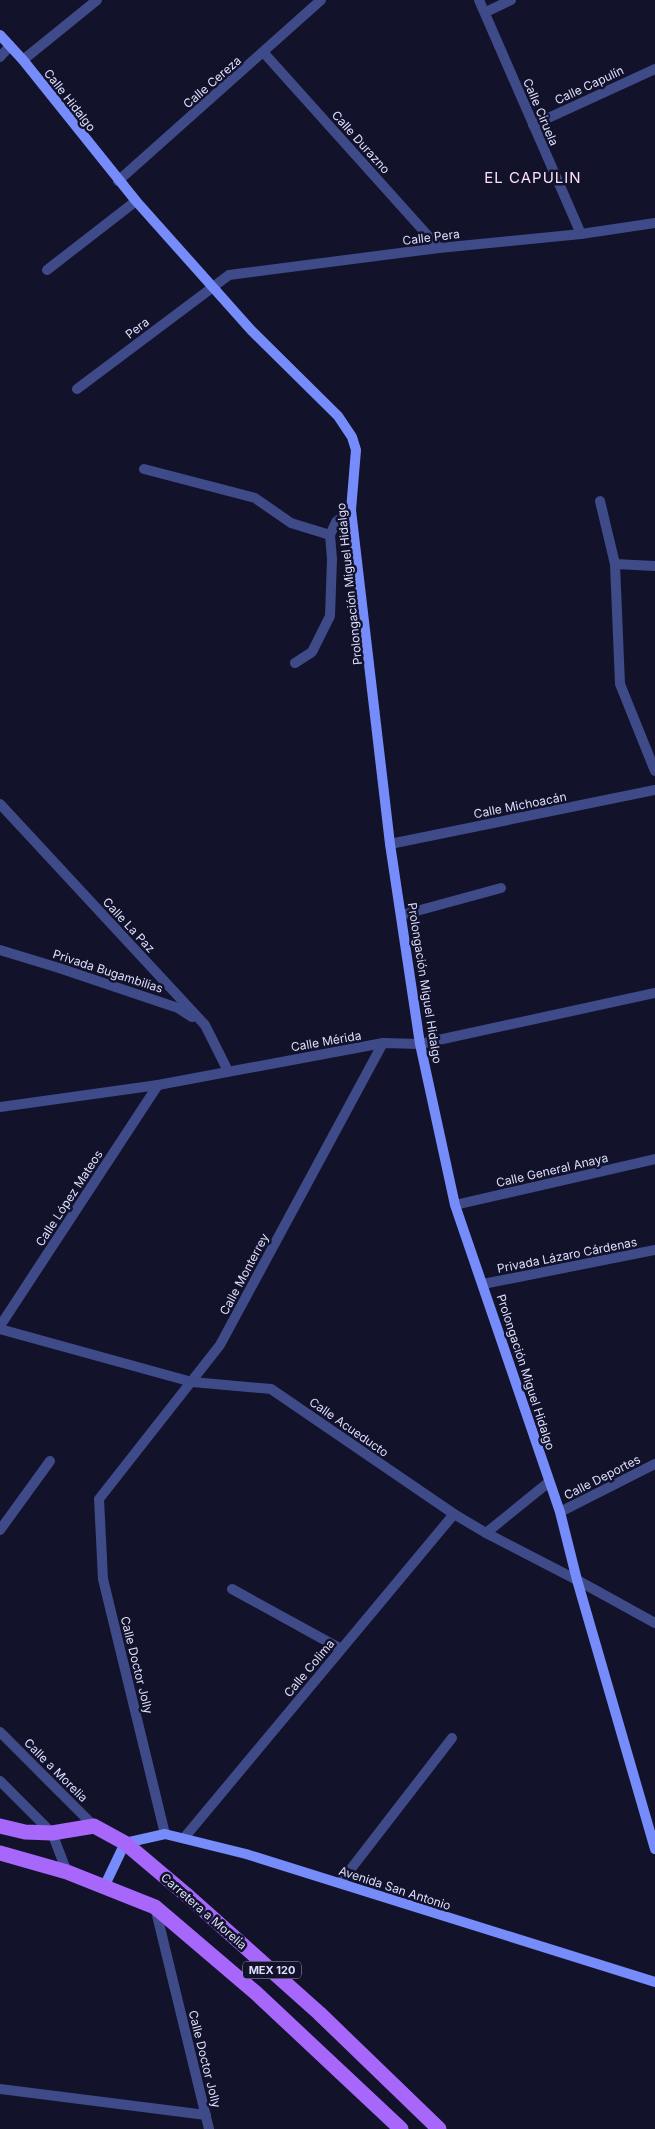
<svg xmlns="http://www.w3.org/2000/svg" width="655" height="2129" font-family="Inter,sans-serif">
	<rect width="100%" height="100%" fill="#12122b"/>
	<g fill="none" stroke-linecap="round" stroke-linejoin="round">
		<g stroke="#3f4a88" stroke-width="10">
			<polyline points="479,0 581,234"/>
			<polyline points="486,12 511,0"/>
			<polyline points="264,53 439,248"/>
			<polyline points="0,57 10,46"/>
			<polyline points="23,60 97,0"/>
			<polyline points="533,125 655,69"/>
			<polyline points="118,181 321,0"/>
			<polyline points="47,270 136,201"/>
			<polyline points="77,389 229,275 439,248 581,234 655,223"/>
			<polyline points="144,469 255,498 291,523 330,535"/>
			<polyline points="600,501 615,564 620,684 655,771"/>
			<polyline points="615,564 655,566"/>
			<polyline points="295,663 312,652 330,616 332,559 330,535 336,522 351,510"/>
			<polyline points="0,804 205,1025 228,1071"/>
			<polyline points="390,844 655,790"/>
			<polyline points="402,915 501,888"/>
			<polyline points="0,950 59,968 178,1008 192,1017"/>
			<polyline points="0,1107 158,1085 383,1043 420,1044 655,993"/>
			<polyline points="455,1205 655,1159"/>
			<polyline points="483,1284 655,1250"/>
			<polyline points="0,1326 158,1085"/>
			<polyline points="0,1329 192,1382 271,1389 454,1514 486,1533 577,1580 655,1623"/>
			<polyline points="560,1512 655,1464"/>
			<polyline points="0,1530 50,1461"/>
			<polyline points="486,1533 549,1482"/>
			<polyline points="232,1589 341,1649"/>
			<polyline points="0,1732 94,1826"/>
			<polyline points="0,1781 52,1833 67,1872"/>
			<polyline points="165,1834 103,1579 99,1499 220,1345 383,1043"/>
			<polyline points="184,1838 454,1514"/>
			<polyline points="340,1883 452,1738"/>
			<polyline points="155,1907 209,2129"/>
			<polyline points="0,2089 206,2115"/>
		</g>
		<g stroke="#778cfb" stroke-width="10">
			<polyline points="0,35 23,60 136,201 251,330 338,416 352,437 356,450 351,510 390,844 420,1044 455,1205 560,1512 577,1580 655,1849"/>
			<polyline points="104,1887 125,1843 165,1834 246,1854 655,1982"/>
		</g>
		<g stroke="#a767fb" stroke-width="15">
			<polyline points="0,1826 25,1832 52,1833 94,1826 125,1843 189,1897 319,2013 439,2129"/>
			<polyline points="0,1853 67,1872 155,1907 256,1993 401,2129"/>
		</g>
	</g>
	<g text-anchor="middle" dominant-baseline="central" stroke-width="5" stroke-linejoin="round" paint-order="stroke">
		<rect fill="#12122b" stroke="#a0a2bf" stroke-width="1" x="243" y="1961.5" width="58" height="17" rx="4"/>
		<g font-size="11" font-weight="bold" fill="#dddffe">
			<text x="272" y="1970">MEX 120</text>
		</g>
		<g font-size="12" fill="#dddffe" stroke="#12122b">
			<text transform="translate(212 82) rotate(-41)">Calle Cereza</text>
			<text transform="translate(589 85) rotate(-25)">Calle Capulín</text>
			<text transform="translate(70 100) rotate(52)">Calle Hidalgo</text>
			<text transform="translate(541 112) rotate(67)">Calle Ciruela</text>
			<text transform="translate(361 142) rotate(48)">Calle Durazno</text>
			<text transform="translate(431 237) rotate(-7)">Calle Pera</text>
			<text transform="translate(137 328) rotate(-37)">Pera</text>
			<text transform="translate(349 584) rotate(-96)">Prolongación Miguel Hidalgo</text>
			<text transform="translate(520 805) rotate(-11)">Calle Michoacán</text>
			<text transform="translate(129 925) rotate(47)">Calle La Paz</text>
			<text transform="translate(108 971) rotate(18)">Privada Bugambilias</text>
			<text transform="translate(425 983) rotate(81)">Prolongación Miguel Hidalgo</text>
			<text transform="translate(326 1041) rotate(-10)">Calle Mérida</text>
			<text transform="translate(552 1170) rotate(-13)">Calle General Anaya</text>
			<text transform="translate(69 1198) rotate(-57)">Calle López Mateos</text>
			<text transform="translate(567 1255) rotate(-11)">Privada Lázaro Cárdenas</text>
			<text transform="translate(244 1274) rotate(-62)">Calle Monterrey</text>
			<text transform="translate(526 1372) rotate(72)">Prolongación Miguel Hidalgo</text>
			<text transform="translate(349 1427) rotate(35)">Calle Acueducto</text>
			<text transform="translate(602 1477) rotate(-27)">Calle Deportes</text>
			<text transform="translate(137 1665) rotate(76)">Calle Doctor Jolly</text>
			<text transform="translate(309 1668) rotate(-50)">Calle Colima</text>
			<text transform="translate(56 1770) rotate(45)">Calle a Morelia</text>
			<text transform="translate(395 1888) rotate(18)">Avenida San Antonio</text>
			<text transform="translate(204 1911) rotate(41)">Carretera a Morelia</text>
			<text transform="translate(205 2059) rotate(76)">Calle Doctor Jolly</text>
		</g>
		<g font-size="15" letter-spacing="1" fill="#fedff9" stroke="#12122b">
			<text x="533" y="177">EL CAPULIN</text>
		</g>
	</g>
</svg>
